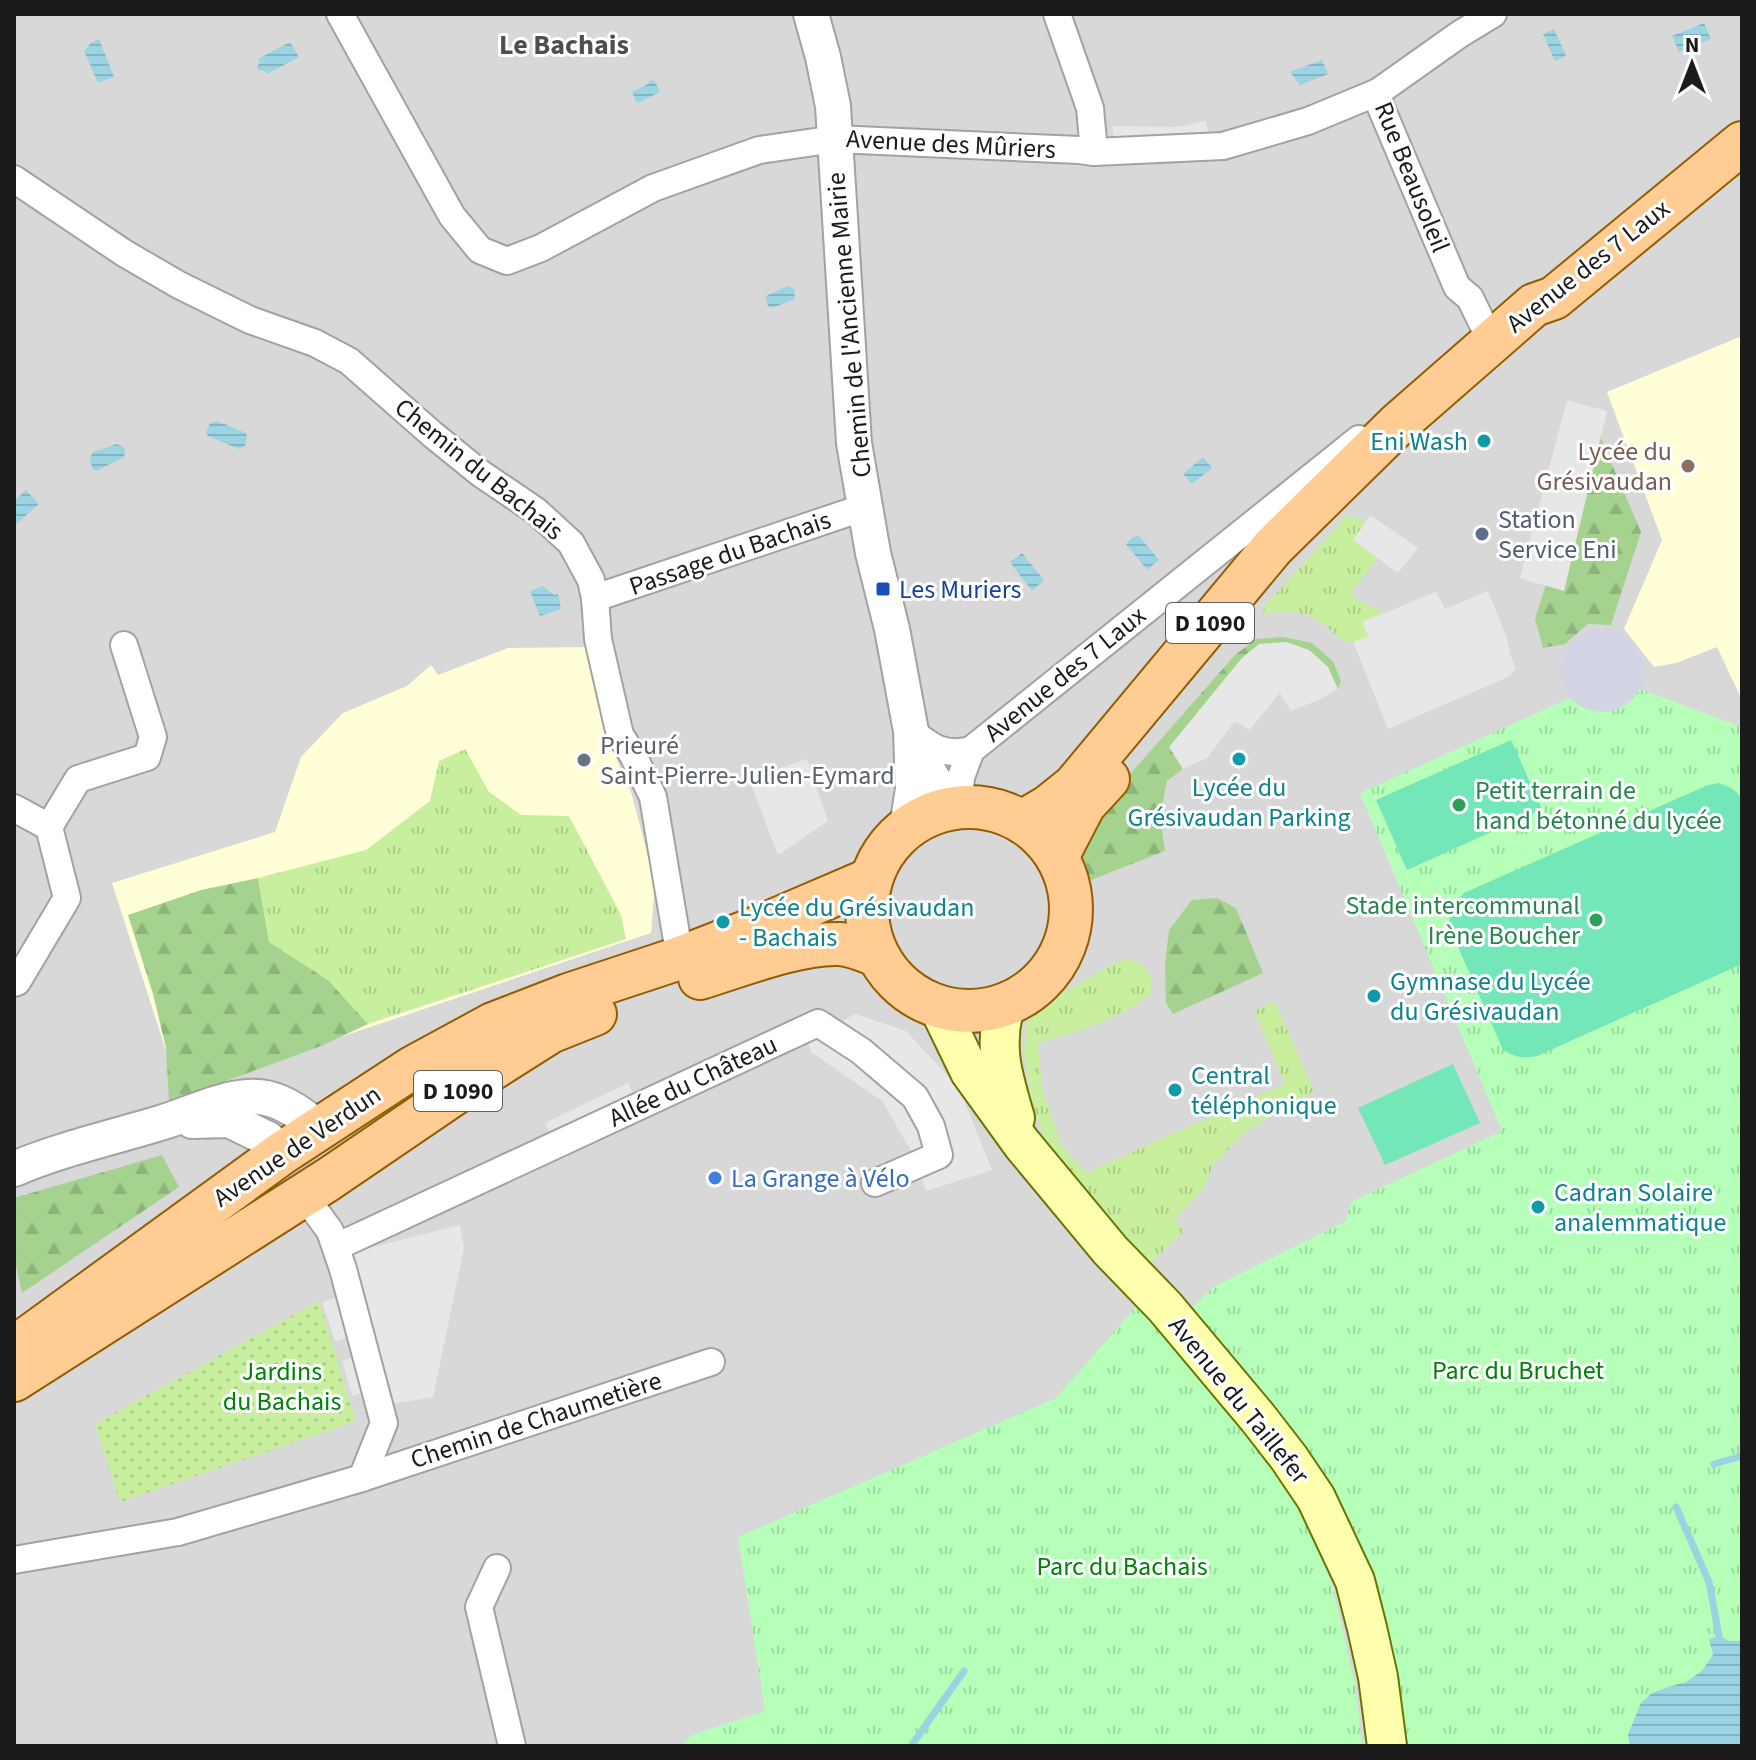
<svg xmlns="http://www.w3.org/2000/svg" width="1756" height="1760" font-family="'Source Sans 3',sans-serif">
	<defs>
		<pattern id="grass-tufts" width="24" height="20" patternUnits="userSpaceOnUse" patternTransform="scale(2)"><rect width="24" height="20" fill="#c8ef9e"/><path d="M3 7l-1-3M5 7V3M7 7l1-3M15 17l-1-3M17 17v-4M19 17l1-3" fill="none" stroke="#abcc88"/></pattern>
		<pattern id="forest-firs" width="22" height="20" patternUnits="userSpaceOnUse" patternTransform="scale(2)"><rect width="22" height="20" fill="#a5d28f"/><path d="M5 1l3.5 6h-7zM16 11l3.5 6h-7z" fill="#8db47b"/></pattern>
		<pattern id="park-tufts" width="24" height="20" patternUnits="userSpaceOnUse" patternTransform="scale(2)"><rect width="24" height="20" fill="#b5ffb9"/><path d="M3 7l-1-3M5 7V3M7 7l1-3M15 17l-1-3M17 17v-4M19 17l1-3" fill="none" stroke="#9bda9e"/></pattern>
		<pattern id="garden-dots" width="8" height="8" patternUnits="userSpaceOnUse" patternTransform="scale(2)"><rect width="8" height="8" fill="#c8ef9e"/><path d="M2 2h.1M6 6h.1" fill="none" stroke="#abcc88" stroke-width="1.8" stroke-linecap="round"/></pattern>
		<pattern id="water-rules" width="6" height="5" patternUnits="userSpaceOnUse" patternTransform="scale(2)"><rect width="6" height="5" fill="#9ad3e1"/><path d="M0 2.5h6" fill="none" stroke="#84b5c0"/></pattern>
	</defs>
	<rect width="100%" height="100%" fill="#eee9df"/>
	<rect fill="#d9d8d8" x="14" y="14" width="1728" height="1732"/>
	<g fill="#fffed7">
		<polygon points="1742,336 1742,700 1717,647 1676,663 1654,667 1624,629 1662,540 1607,392"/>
		<polygon points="587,647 597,698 618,763 631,792 655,883 651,933 179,1091 112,883 275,832 301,757 343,713 407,686 431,665 438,675 508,648"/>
	</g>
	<g fill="url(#grass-tufts)">
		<path d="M1346,516l8,1 12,5 -13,18 25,18 -27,33 4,8 29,13 -21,10 6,15c-8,3 -17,7 -25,4 -7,-3 -13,-11 -19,-16 -17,-14 -41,-15 -61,-11l-1,-3 2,-5z"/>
		<polygon points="465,749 489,792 521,815 569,816 621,915 626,939 368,1024 328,980 269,942 258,878 366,850 430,801 439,761"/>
		<path d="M1127,959l15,5 10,14 -1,16c-33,26 -73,37 -113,49l4,45 19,57 27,29 10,-7 187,-83 -31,-73 21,-9 39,89 -69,41 -33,35 -7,19 -30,34 9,11 -32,31 -5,1 -91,-101 -12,-24 -12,-35 -8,-51 3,-29 11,-15 76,-45z"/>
	</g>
	<g fill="url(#forest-firs)">
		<polygon points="1596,427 1641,532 1611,625 1588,624 1565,644 1543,648 1535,619"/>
		<path d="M1284,637l28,6 21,18 8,20 -3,8c-14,-30 -21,-37 -52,-47l-116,105 13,22 -16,12 -7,35 5,35 -79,31 -8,-21 -1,-20 10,-18 148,-168 21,-16z"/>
		<polygon points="258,878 269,942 328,980 368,1024 321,1046 169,1102 166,1048 153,994 128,915 201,890"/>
		<polygon points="1217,898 1236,908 1263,973 1173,1014 1166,1003 1165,964 1169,930 1192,900"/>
		<polygon points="162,1155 179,1187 22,1293 14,1257 14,1198"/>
	</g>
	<g fill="url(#park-tufts)">
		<path d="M1640,689l102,38v1019h-342l-16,-108 -198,-325 29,-27 131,-65 5,-19 151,-71 -142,-338 210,-95c25,19 51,19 70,-9z"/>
		<polygon points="1137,1306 1245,1426 1303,1505 1333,1588 1355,1685 1362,1746 680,1746 692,1735 765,1711 738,1537 1056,1398"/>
	</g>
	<polygon fill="url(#garden-dots)" points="319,1301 356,1421 120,1502 95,1424"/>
	<g fill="#73e7b7">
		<polygon points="1511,740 1542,809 1407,870 1376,800"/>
		<path d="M1718,783c12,4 19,6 24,18v163l-205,92c-14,3 -22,1 -34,-6l-54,-124c0,-15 4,-22 15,-33l244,-108z"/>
		<polygon points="1453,1064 1480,1123 1385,1165 1358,1108"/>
	</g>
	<g fill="#e7e7e7">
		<polygon points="1206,121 1209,137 1113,141 1113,126 1178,127"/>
		<polygon points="1567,400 1607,411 1564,591 1520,578"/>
		<polygon points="1370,515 1418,548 1398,573 1353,540"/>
		<polygon points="1488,591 1507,638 1511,657 1516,668 1510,676 1388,729 1353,642 1369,637 1362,622 1436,592 1445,609"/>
		<polygon points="1286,642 1309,650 1328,667 1338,689 1321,699 1291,711 1280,693 1249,730 1235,721 1207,758 1183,769 1169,747 1242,658 1259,644"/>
		<polygon points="807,759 828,821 778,855 749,779"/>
		<polygon points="855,1014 906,1031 959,1088 992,1170 926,1191 911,1151 882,1101 811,1052 808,1041"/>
		<polygon points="628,1083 639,1106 555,1145 545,1123"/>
		<polygon points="460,1225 464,1248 433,1397 393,1404 353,1252"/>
		<polygon points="340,1296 352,1336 335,1341 322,1302"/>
		<polygon points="358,1356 368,1391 352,1396 342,1361"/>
	</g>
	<circle fill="#d3d4e4" cx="1602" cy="670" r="42"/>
	<g fill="url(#water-rules)">
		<polygon points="1704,23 1711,39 1679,52 1672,36"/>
		<polygon points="1554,29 1566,56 1555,61 1543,34"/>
		<polygon points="99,39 114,77 98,83 84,51 92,42"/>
		<polygon points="290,42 299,57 267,74 265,71 259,70 257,67 260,62 258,59"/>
		<polygon points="1322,60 1328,74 1300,85 1290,72"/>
		<polygon points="651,80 655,81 660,92 637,103 632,92 648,84"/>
		<polygon points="788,286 794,289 795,299 772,308 768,306 765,298 768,295"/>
		<polygon points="217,421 246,433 247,437 245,446 239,449 208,436 206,432 210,423"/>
		<polygon points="117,444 123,447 125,450 124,457 96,471 92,468 90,458 93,452"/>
		<polygon points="1203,457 1212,468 1192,484 1183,474"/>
		<polygon points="26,490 39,504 14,526 14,501"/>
		<polygon points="1139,536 1159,560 1147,570 1126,544 1133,537"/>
		<polygon points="1022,553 1044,580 1032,591 1010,562"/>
		<polygon points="543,586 554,595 558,594 561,609 540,616 530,591"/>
		<polygon points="1719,1636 1730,1641 1742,1641 1742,1746 1630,1746 1628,1735 1641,1703 1652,1693 1668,1687 1686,1682 1702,1671 1713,1655 1709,1639"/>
	</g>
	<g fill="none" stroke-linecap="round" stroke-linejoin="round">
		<g stroke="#9ad3e1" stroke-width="7">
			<polyline points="1714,1464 1742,1456"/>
			<polyline points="1676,1507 1709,1582 1719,1636"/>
			<polyline points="911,1746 964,1671"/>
		</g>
		<g stroke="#a2a2a2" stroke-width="30">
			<g id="minor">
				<polyline points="340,14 452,216 480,250 507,261 541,248 653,188 759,150 835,139 1079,150 1094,152 1223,146 1308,121 1378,92 1460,34 1493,14"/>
				<polyline points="1057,14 1090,108 1094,152"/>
				<polyline points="1378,92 1380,105 1457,287 1470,298 1491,341"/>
				<polyline points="14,179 124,253 179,285 250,320 315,343 349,361 432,434 480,473 536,511 571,543 591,580 595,598 598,639 620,735 633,755 653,797 680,958"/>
				<polyline points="595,598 865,507"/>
				<path d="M911,731c20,16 33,26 60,19"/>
				<polyline points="959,807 961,777 971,750 1359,439"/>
				<polyline points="14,808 49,827 67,898 17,982 14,983"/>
				<polyline points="49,827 78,779 147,757 153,737 124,645"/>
				<polyline points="303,1194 330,1231 343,1269 384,1423 362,1478"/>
				<polyline points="336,1247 818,1023 861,1051 915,1097 931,1126 939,1155 875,1183"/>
				<polyline points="14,1560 178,1532 362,1478 711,1362"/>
				<polyline points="497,1568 479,1607 512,1746"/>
			</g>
		</g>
		<g stroke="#a2a2a2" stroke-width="38">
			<g id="tertiary">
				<polyline points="811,14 823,57 833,106 854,443 873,553 892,629 911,731 913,789 907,827"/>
				<path d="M917,746c10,24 20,46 42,61"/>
				<polyline points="192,1121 229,1120 268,1139 282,1153"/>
				<path d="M14,1169c47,-20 97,-31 146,-46 32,-9 73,-32 106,-25 20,4 38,18 52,30"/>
			</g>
		</g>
		<g stroke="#6b7400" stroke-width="42">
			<g id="secondary">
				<path d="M1005,1005c-12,43 -2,72 10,113"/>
				<polyline points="938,1006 970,1072 1022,1144 1110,1250 1165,1307 1258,1418 1289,1458 1316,1498 1355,1581 1367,1628 1378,1677 1387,1746"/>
			</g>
		</g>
		<g stroke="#925d00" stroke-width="46">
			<g id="primary">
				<circle cx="969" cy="909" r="102"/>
				<polyline points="1022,822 1049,806 1074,786 1273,547 1399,423 1534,305 1554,298 1742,143"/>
				<polyline points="1057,857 1084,805 1108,779"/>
				<path d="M700,978c39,-12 100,-36 140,-34 13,1 24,6 36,11"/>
				<polyline points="14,1348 282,1153 412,1068 493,1024 568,995 680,958 759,927 871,879"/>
				<polyline points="14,1380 329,1179 473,1081 550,1032 595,1014"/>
			</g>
		</g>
		<use href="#minor" stroke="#fff" stroke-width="26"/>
		<use href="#tertiary" stroke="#fff" stroke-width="34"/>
		<use href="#secondary" stroke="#fdffac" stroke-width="38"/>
		<use href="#primary" stroke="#ffcd93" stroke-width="42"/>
	</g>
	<g fill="#0f9aa8" stroke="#fff" stroke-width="3">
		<circle cx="1484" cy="441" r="8"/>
		<circle cx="1239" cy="759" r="8"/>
		<circle cx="723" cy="922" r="8"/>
		<circle cx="1374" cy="996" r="8"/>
		<circle cx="1175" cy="1090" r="8"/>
		<circle cx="1538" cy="1207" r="8"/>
	</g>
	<circle fill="#8d6e63" stroke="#fff" stroke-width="3" cx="1688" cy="466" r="8"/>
	<circle fill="#5c6f8a" stroke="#fff" stroke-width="3" cx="1482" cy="534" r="8"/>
	<rect fill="#1a4fb4" stroke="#fff" stroke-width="3" x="875" y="581" width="16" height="16" rx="4"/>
	<circle fill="#6b7280" stroke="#fff" stroke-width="3" cx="584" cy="760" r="8"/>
	<g fill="#2e9e5b" stroke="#fff" stroke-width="3">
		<circle cx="1459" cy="805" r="8"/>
		<circle cx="1596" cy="920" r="8"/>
	</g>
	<circle fill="#3f7fe0" stroke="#fff" stroke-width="3" cx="715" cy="1178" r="8"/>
	<g text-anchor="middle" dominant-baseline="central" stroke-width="6" stroke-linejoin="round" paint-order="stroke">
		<g fill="#fff" stroke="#5f5f5f" stroke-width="2">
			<rect x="1166" y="603" width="88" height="40" rx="6"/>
			<rect x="414" y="1071" width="88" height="40" rx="6"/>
		</g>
		<g font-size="24" font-weight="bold" fill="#1b1b1b">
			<text x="1210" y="623">D 1090</text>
			<text x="458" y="1091">D 1090</text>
		</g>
		<g font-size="26" fill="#1b1b1b" stroke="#fff">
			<text transform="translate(951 144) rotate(3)">Avenue des Mûriers</text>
			<text transform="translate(1412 177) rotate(68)">Rue Beausoleil</text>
			<text transform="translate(1588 266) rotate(-38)">Avenue des 7 Laux</text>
			<text transform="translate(849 325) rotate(-95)">Chemin de l'Ancienne Mairie</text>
			<text transform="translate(479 469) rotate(39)">Chemin du Bachais</text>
			<text transform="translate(730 553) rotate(-19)">Passage du Bachais</text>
			<text transform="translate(1065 674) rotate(-39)">Avenue des 7 Laux</text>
			<text transform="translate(693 1081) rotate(-25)">Allée du Château</text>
			<text transform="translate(297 1146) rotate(-34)">Avenue de Verdun</text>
			<text transform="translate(1239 1400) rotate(51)">Avenue du Taillefer</text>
			<text transform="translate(536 1420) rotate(-18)">Chemin de Chaumetière</text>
		</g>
		<g font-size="26" fill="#0d838f" stroke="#fff" text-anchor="start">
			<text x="1468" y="441" text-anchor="end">Eni Wash</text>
			<text x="1239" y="787" text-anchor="middle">Lycée du<tspan x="1239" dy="30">Grésivaudan Parking</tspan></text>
			<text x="739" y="907">Lycée du Grésivaudan<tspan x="739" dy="30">- Bachais</tspan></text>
			<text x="1390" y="981">Gymnase du Lycée<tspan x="1390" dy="30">du Grésivaudan</tspan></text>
			<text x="1191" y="1075">Central<tspan x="1191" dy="30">téléphonique</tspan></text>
			<text x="1554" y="1192">Cadran Solaire<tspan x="1554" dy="30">analemmatique</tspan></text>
		</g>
		<g font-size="26" fill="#785e54" stroke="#fff" text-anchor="end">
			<text x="1672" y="451">Lycée du<tspan x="1672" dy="30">Grésivaudan</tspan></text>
		</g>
		<g font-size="26" fill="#4e5e75" stroke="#fff" text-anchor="start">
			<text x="1498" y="519">Station<tspan x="1498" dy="30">Service Eni</tspan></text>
		</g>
		<g font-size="26" fill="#164399" stroke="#fff" text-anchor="start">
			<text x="899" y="589">Les Muriers</text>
		</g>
		<g font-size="26" fill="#5b616d" stroke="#fff" text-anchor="start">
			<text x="600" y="745">Prieuré<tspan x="600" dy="30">Saint-Pierre-Julien-Eymard</tspan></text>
		</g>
		<g font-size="26" fill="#27864d" stroke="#fff" text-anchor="start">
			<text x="1475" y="790">Petit terrain de<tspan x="1475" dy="30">hand bétonné du lycée</tspan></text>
			<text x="1580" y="905" text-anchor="end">Stade intercommunal<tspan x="1580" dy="30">Irène Boucher</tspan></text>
		</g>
		<g font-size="26" fill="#366cbe" stroke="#fff" text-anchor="start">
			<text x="731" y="1178">La Grange à Vélo</text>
		</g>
		<g font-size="26" fill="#008207" stroke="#fff">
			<text x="1518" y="1370">Parc du Bruchet</text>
			<text x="282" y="1371">Jardins<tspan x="282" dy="30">du Bachais</tspan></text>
			<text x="1122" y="1566">Parc du Bachais</text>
		</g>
		<g font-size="28" font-weight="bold" fill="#4e4e4e" stroke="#fff">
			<text x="564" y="45">Le Bachais</text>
		</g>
	</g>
	<rect width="1756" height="1760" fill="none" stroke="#1b1b1b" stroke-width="32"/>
	<g transform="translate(1692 64)" stroke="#ffffff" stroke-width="6" paint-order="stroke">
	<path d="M0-6L14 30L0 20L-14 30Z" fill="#1b1b1b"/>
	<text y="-12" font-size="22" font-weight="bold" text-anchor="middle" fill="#1b1b1b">N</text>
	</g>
</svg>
